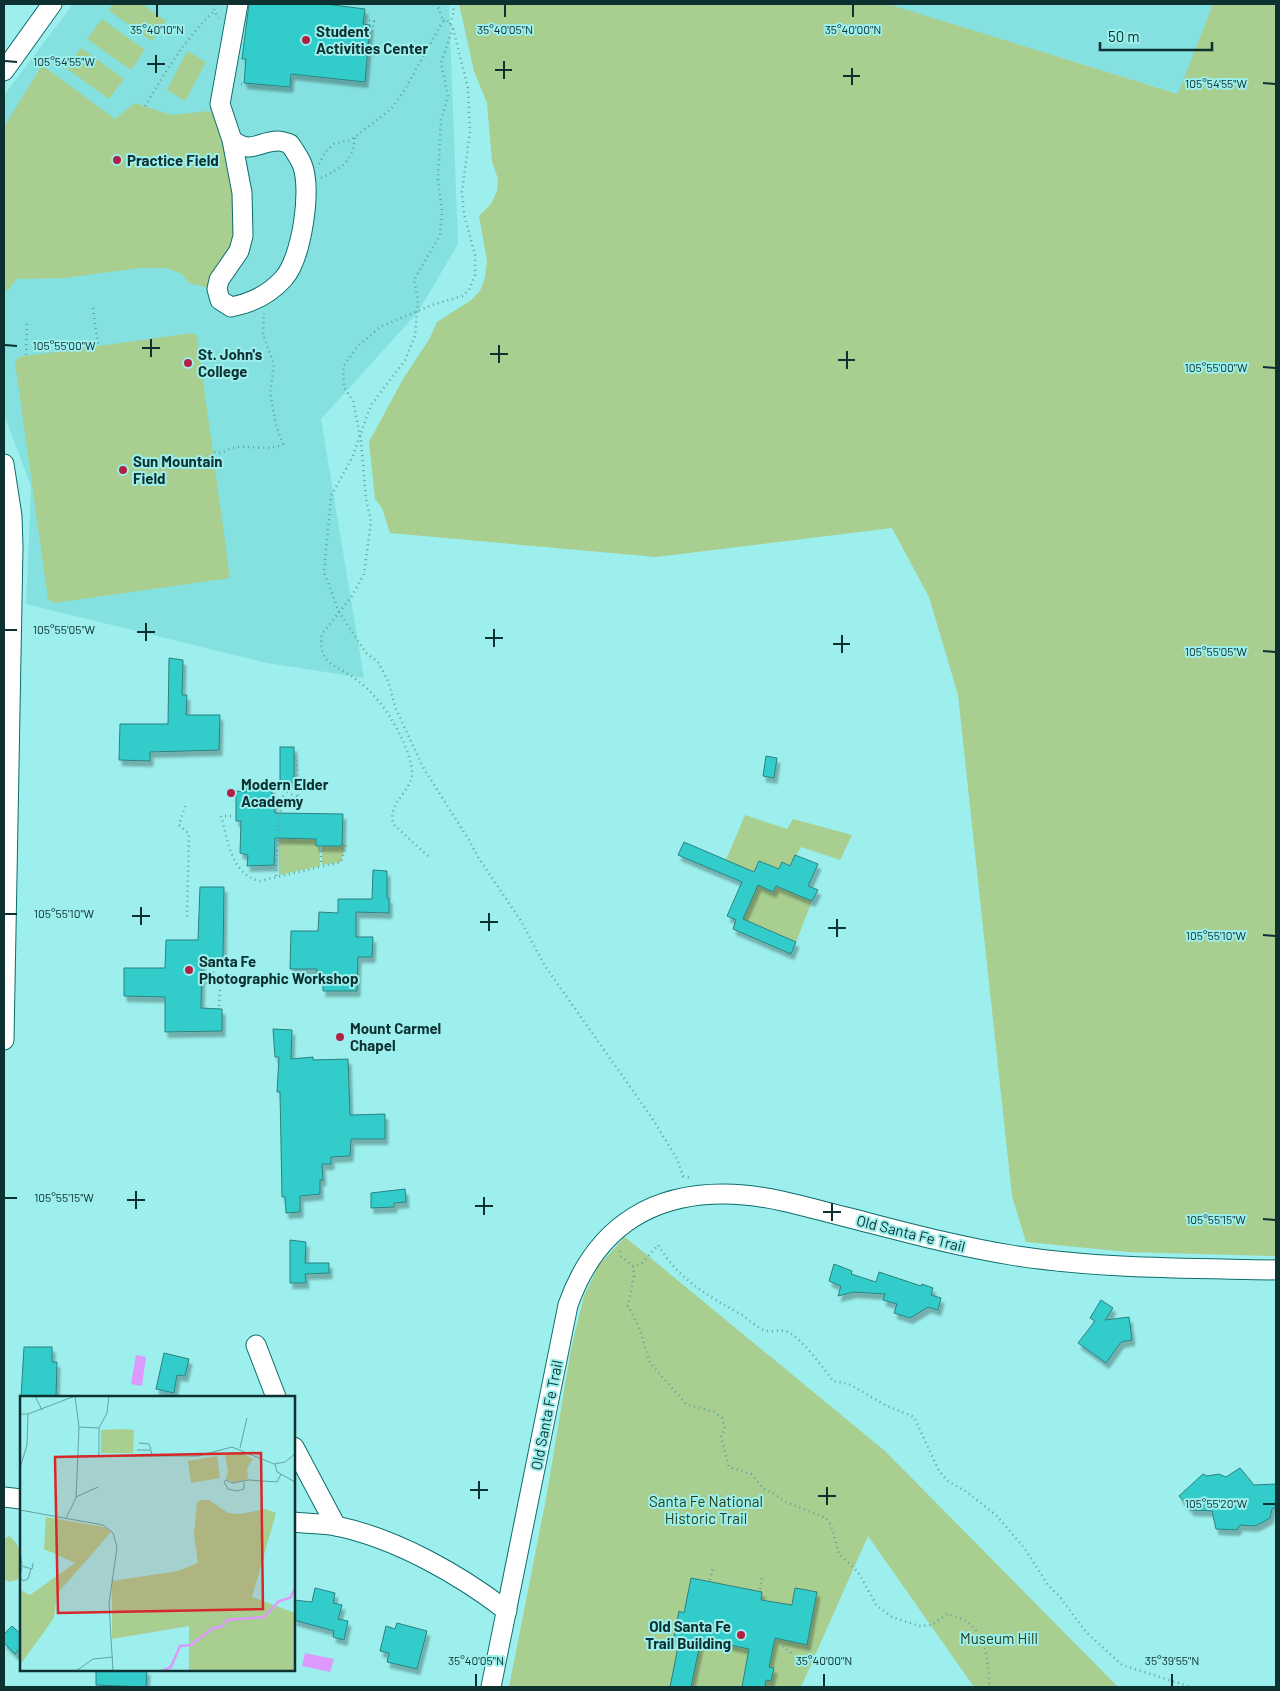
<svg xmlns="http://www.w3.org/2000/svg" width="1280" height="1691" font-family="Barlow,sans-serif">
	<defs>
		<filter id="shadow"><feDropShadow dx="3" dy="5.5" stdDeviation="1" flood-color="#0004"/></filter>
	</defs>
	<rect width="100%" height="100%" fill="#9cefec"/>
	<g fill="#85e1df">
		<polygon points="73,4 449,4 458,244 418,312 321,419 364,678 267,663 26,604 31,487 4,414 4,95"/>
		<polygon points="886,4 1213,4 1179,94"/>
	</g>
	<g fill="#a8ce90">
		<polygon points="113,4 142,4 166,21 152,41 108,10"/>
		<polygon points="459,4 888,4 1178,94 1213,4 1276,4 1276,1256 1128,1252 1026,1242 1012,1196 958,695 929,597 892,528 656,557 390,533 382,508 375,499 369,442 403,379 430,338 437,322 470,301 480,291 485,278 487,261 479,216 491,204 497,191 498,179 492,161 487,103 474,71"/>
		<polygon points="102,19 145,50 131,70 87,39"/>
		<polygon points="81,48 124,79 109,99 66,68"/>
		<polygon points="187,51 206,62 185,101 167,90"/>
		<polygon points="42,65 115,119 135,103 171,115 209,111 216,114 226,141 237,227 231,249 209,288 189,283 182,274 166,268 139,268 65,278 17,279 8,290 4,291 4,127"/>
		<polygon points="192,333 197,336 230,578 54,603 48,599 15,362 19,357"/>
		<polygon points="745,815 787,829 793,819 852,835 840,860 801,847 790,866 782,862 779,869 759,861 754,872 726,860"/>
		<polygon points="279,838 316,839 316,845 320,846 320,866 279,875"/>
		<polygon points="342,842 345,845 341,862 322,865 322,845 342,846"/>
		<polygon points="758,885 773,892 776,886 812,901 796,942 743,919"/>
		<polygon points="625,1237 885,1451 1118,1687 974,1687 868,1536 801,1687 509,1687 546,1499 571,1349 584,1296 599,1265"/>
		<path d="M9,1536c13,9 17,32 8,44l-8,2 -5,-3v-40z"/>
	</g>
	<g fill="#dc9afd">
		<polygon points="136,1355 146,1357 142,1386 131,1384"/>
		<polygon points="305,1653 334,1659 330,1672 302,1666"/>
	</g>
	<g fill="#32cdcb" stroke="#2b8180" filter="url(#shadow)">
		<polygon points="249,4 325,4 365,9 363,24 370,25 365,82 291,74 290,87 244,83 246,59 242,59"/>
		<polygon points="169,658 183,660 182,695 187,695 186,715 220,715 219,750 150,752 150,761 119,760 120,724 168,724"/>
		<rect x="280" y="747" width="14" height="35"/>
		<polygon points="766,756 777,758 774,778 763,776"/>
		<polygon points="246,787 271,787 275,813 343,814 342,846 316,846 316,839 275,838 274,865 247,866 248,855 240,853 241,821 236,821 236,791 246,792"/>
		<polygon points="684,842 754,872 759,861 779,869 782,862 790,866 795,855 818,864 808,886 818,890 812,901 776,886 773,892 758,885 743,919 796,942 791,954 733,929 736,920 727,916 742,882 678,855"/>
		<polygon points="373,870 387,871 387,898 389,898 389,913 356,912 356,937 373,937 372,957 358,957 357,991 323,991 323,974 317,973 317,969 290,969 291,931 318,931 319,912 338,913 338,899 372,899"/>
		<polygon points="200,887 224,887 223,958 202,959 201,1008 222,1009 222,1031 165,1032 165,997 124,996 124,968 165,968 166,940 198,940"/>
		<polygon points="273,1029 292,1030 291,1059 313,1057 313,1060 348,1059 350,1115 385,1114 385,1139 351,1139 350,1156 331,1157 331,1164 322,1164 323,1180 320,1180 320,1194 300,1196 300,1212 286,1213 285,1197 282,1197 280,1092 277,1092 279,1057 275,1057"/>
		<polygon points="405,1189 406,1202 394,1203 394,1207 371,1208 371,1193"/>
		<polygon points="290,1240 306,1242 305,1263 329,1263 329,1273 305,1274 306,1283 290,1283"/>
		<polygon points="834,1264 852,1271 851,1274 876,1282 879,1272 921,1286 922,1284 933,1288 931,1295 941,1298 938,1310 928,1307 910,1318 894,1313 897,1304 883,1300 885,1294 854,1292 838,1296 841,1286 829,1281"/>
		<polygon points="1101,1300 1113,1308 1105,1320 1129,1317 1132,1340 1121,1342 1106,1363 1078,1343 1095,1321 1090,1318"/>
		<polygon points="24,1347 52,1347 52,1362 57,1362 56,1397 21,1397"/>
		<polygon points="164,1353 189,1359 185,1376 177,1375 174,1393 156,1389"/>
		<polygon points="1240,1468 1254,1485 1276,1484 1276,1506 1272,1509 1270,1518 1263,1522 1255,1526 1240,1525 1237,1530 1216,1529 1212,1511 1191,1510 1179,1496 1203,1474 1207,1476 1219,1474 1226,1477"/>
		<polygon points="691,1578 762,1592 761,1600 792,1605 795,1588 817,1592 807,1645 775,1638 769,1667 774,1668 771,1681 766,1680 765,1687 742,1687 749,1649 701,1639 691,1687 670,1687 679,1642 673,1641 679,1611 684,1613"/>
		<polygon points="315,1588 335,1593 333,1603 342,1605 338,1619 348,1621 344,1640 333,1637 334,1631 294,1620 294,1600 312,1602"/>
		<polygon points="397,1623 427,1631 417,1669 387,1662 389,1653 380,1651 386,1626 395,1629"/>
		<polygon points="12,1626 21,1634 21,1647 15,1654 4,1643 4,1634"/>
		<polygon points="96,1670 147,1670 146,1687 96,1685"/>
	</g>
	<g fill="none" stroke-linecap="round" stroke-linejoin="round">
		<g stroke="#0c6d6c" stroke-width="21">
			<g id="minor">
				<polyline points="4,71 52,4"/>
				<path d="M232,140c19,15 27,1 46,1 4,0 9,2 12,3 4,6 9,13 12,20 10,25 0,93 -18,114 -14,16 -32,25 -53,29l-11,-7 -3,-11 2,-9 20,-29 4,-15 -1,-43 -10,-53 -12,-36 18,-100"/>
				<polyline points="4,464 12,516 13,547 4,1040"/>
				<polyline points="256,1345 276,1397"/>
				<polyline points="294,1447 336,1526"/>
				<polyline points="4,1497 21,1499"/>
				<path d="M294,1522c13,2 28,1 42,4 59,12 123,48 171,85"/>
				<path d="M491,1687l77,-382c29,-82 90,-117 176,-110 35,3 69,14 102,22 55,14 109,29 165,38 88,14 177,13 265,15"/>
			</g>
		</g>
		<g stroke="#62a19f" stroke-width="2.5" stroke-dasharray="1 4" stroke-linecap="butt">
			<polyline points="215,4 214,11 219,18"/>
			<polyline points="343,4 345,7"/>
			<polyline points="364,20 374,21 367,56"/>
			<polyline points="450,24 454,11 452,4"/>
			<polyline points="453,28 441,63 448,96 441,120 438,179 442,213 440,235 414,280 418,300 415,336 405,360 371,405 352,458 331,496 324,572 339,612 366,653 378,662 388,681 396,709 424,769 469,840 478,857 521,921 545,966 652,1118 677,1159 683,1176 692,1178"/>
			<polyline points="369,54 376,56 387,49 429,48"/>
			<polyline points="241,84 281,89 281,86"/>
			<path d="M145,106c21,-35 40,-67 69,-95"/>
			<polyline points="319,164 326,151 334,144 351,140 392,108 404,91 443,21"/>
			<path d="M321,178c21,-11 31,-15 34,-40"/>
			<polyline points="93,308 98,345"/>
			<polyline points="26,355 27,321"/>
			<path d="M214,452c9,2 11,-2 19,-4 13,-4 37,4 50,-4l-7,-19 -6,-32 4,-28 -11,-31 1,-21"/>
			<polyline points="185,806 179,825 189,834 187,917"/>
			<path d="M236,816h-15c7,24 10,59 39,65l81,-19 5,-17"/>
			<polyline points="321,846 321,866"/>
			<path d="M428,856l-35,-32c-4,-20 11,-27 18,-44 5,-15 -11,-48 -20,-61 -7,-13 -21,-29 -33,-38 -19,-16 -41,-14 -36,-47l30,-38 12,-22 7,-53 -5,-22 -5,-58 -8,-40 -9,-14 -1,-20 15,-21 22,-19 52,-22 30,-9 7,-6 6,-15v-20l-11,-41 -2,-22 8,-61 -2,-43 -15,-60 -7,-9 -3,2 -6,-17"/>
			<polyline points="276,876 278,828 284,790 298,798 297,760"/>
			<polyline points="205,959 220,984 219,1009"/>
			<polyline points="201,983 230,984"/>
			<path d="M620,1251l1,5 12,10 8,-2 17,-19c22,36 49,50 84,70 7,5 15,13 22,15 12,4 17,-4 29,5 10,7 32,34 40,46l16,3 36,21 29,12 25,54 9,10 19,11 30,24 28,33 23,36 12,12 26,35 36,33 69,22"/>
			<path d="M633,1266l1,10 -6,30 11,21 11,36 36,41 28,8 8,6 3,11 -4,8 8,30 22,7 13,15 9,4 13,9 40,16 5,7 8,29 19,18 19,34 15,11 27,9 13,-1 15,-11c6,2 14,4 19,7 20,12 24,46 23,66"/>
			<polyline points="710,1580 713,1567"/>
			<polyline points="760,1589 762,1576"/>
			<polyline points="777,1639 777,1642 794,1655"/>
		</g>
		<use href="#minor" stroke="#fff" stroke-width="19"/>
	</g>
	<path fill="none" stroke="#0d3030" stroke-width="2" d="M157,17v-12M505,17v-12M853,17v-12M5,61l12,1M147,64h18M495,70h17M156,73v-18M843,76h17M504,79v-18M1263,83l12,1M852,85v-17M5,345l12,1M142,348h18M490,354h18M151,357v-18M838,360h17M499,363v-18M1263,367l12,1M847,369v-18M5,630h12M137,632h18M485,638h18M146,641v-18M833,644h17M494,647v-18M1263,651l12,1M842,653v-18M5,914h12M132,916h18M480,922h18M141,925v-18M828,928h18M489,931v-18M1263,935l12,1M837,937v-18M5,1198h12M127,1200h18M475,1206h18M136,1209v-18M823,1212h18M484,1215v-18M1263,1219l12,1M832,1221v-18M470,1490h18M818,1496h18M479,1499v-18M1263,1504h12M827,1505v-18M476,1686v-12M824,1686v-12M1172,1686v-12"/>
	<g fill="#b22044" stroke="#9cefec" stroke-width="2">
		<circle cx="306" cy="40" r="5"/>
		<circle cx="117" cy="160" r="5"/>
		<circle cx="188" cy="363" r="5"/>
		<circle cx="123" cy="470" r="5"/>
		<circle cx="231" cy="793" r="5"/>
		<circle cx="189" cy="970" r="5"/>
		<circle cx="340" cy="1037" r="5"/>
		<circle cx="741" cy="1635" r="5"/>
	</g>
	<g text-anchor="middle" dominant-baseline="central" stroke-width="4" stroke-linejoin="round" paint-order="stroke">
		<g font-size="15" font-weight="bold" fill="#0d3030" stroke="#9cefec" text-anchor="start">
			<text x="316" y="31">Student<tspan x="316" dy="17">Activities Center</tspan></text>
			<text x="127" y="160">Practice Field</text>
			<text x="198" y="354">St. John's<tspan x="198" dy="17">College</tspan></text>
			<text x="133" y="461">Sun Mountain<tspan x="133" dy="17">Field</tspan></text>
			<text x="241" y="784">Modern Elder<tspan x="241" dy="17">Academy</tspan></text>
			<text x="199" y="961">Santa Fe<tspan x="199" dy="17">Photographic Workshop</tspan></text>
			<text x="350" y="1028">Mount Carmel<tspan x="350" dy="17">Chapel</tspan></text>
			<text x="731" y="1626" text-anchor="end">Old Santa Fe<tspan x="731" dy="17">Trail Building</tspan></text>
		</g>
		<g font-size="15" fill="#0d3030" stroke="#9cefec">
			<text transform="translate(911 1233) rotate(14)">Old Santa Fe Trail</text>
			<text transform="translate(546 1415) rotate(-79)">Old Santa Fe Trail</text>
		</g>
		<g font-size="15" fill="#284015" stroke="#9cefec">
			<text x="706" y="1501">Santa Fe National<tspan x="706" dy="17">Historic Trail</tspan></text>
			<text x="999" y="1638">Museum Hill</text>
		</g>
	</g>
	<g transform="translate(20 1396)">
		<rect width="275" height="275" fill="#9cefec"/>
		<path d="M102,33l12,1 -1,23h-32v-23zM222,57l11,6 -6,9 1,11 -14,4 -8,-4 2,-8 -3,-17zM197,60l3,22 -29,5 -3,-22zM181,104h8l19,13 12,1 26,-5 10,4 -24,84 43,16v58h-106v-45l-77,13v-58l66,-10 20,-8 -4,-29 3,-32zM26,121l58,10 7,5 -54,62 -3,24 -34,47v-75l10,5 45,-32 -31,-14z" fill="#a8ce90"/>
		<path fill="none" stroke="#dc9afd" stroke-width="2.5" d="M142,275l9,-4 9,-21 11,-1 22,-17 8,-1 6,-7 37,-3 15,-16 11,-3 5,-9"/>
		<path fill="none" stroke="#63a3a1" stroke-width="1" d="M15,0l7,14M0,18h8l47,-18M59,31l20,1M119,47l10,1 2,5M220,52l7,-30M117,54h14l1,6M58,60h120l34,-9 42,17 11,-2 10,-8M79,60v-28l8,-15 2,-17M255,68l2,8 18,10M0,72l7,-23 1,-31M224,86v7l-7,2 -9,-2 -4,-7 2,-2 6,3 17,-3 28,2 4,-8M56,101l22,-10M0,114l83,15 10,8 4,14 -8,57 4,67M46,122l10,-20 3,-71 -4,-31M0,154l2,16 10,3 1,-6M2,171l-2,9 3,5 5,-2 3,-10M56,275l17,-12 20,-2"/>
		<path fill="#d62828" fill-opacity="0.15" stroke="#d62828" stroke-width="2.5" d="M241,57l2,156 -205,4 -3,-156z"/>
		<rect width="275" height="275" fill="none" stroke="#0d3030" stroke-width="2.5"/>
	</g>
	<g font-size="12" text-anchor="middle" fill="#0d3030" stroke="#9cefec" stroke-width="4" stroke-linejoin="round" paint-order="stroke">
		<text x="157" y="34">35°40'10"N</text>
		<text x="505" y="34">35°40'05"N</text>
		<text x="853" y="34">35°40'00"N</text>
		<text x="64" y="66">105°54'55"W</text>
		<text x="1216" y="88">105°54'55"W</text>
		<text x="64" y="350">105°55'00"W</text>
		<text x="1216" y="372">105°55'00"W</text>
		<text x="64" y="634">105°55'05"W</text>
		<text x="1216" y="656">105°55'05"W</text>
		<text x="64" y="918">105°55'10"W</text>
		<text x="1216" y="940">105°55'10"W</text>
		<text x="64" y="1202">105°55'15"W</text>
		<text x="1216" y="1224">105°55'15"W</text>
		<text x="1216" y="1508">105°55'20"W</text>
		<text x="476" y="1665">35°40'05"N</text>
		<text x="824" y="1665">35°40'00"N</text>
		<text x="1172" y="1665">35°39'55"N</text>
	</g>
	<rect width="1280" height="1691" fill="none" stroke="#0d3030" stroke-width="10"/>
	<path d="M1100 42v8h112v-8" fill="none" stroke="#0d3030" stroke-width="2.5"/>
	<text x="1108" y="42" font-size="15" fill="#0d3030" stroke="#9cefec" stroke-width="4" paint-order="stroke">50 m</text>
</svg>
